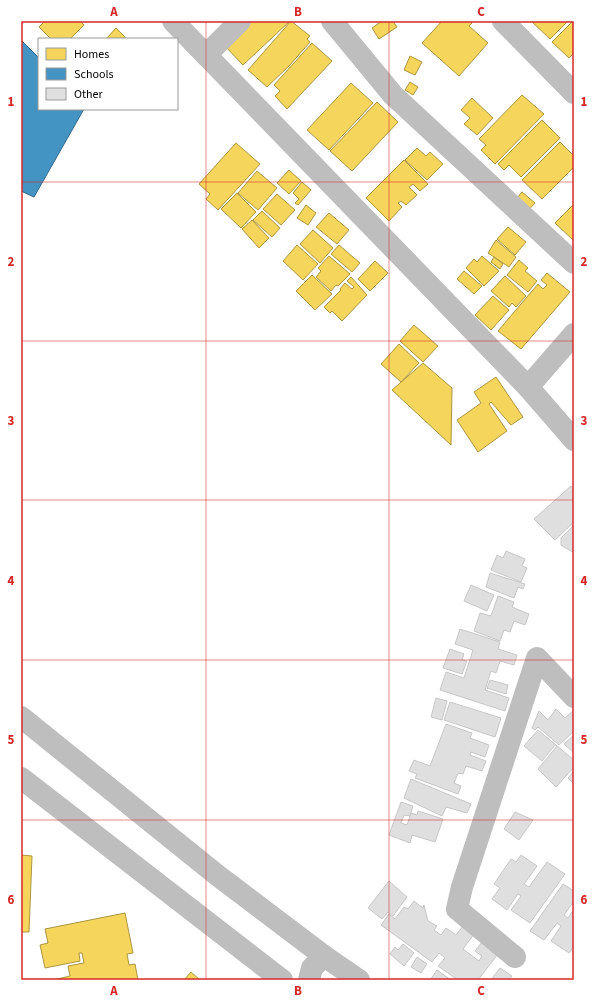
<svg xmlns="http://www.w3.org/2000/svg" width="595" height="1001" font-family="'Source Sans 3',sans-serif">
	<rect width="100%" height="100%" fill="#fff"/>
	<g fill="#f6d55c" stroke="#ac9540">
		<polygon points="45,21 80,21 84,25 70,39 51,39 39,27"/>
		<polygon points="247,21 290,21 243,65 223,44"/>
		<polygon points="291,21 310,36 307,39 310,42 290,65 267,87 248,70"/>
		<polygon points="382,21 393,21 397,27 379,39 372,28"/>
		<polygon points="442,21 470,21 472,23 469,26 488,43 459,76 422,43"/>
		<polygon points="531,21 568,21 550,39"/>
		<polygon points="573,21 574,53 569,58 552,42"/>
		<polygon points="116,28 127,39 106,39"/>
		<polygon points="312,43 332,61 287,109 275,96 280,91 274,85"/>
		<polygon points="410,56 422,62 415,75 404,70"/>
		<polygon points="410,82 418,87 413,95 405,90"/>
		<polygon points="351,83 373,103 329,150 307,130"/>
		<polygon points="522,95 544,114 495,164 481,150 486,145 479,139"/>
		<polygon points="472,98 493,118 477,135 464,124 470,118 461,110"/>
		<polygon points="377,102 398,122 352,171 330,151"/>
		<polygon points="542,120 560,138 521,177 509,165 504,170 498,164"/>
		<polygon points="560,142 574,156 574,167 542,199 522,180"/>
		<polygon points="236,143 260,164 218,210 206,199 210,194 199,184"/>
		<polygon points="417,148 426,156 430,152 443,164 427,180 405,160"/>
		<polygon points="404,160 428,184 420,191 413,184 409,187 417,195 406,205 401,201 398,203 402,207 389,221 366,198"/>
		<polygon points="289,170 301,181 289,194 277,183"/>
		<polygon points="257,171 277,188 258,210 238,193"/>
		<polygon points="302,182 311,190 298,205 295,203 299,199 293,193"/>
		<polygon points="522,192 535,203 524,215 512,204"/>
		<polygon points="237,193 256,212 241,228 221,209"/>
		<polygon points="277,194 295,210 281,225 263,209"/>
		<polygon points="574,204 574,241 555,223"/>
		<polygon points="306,205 316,213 308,225 297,218"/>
		<polygon points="262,211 280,228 272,237 253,220"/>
		<polygon points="329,213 349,230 337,244 316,227"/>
		<polygon points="252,220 269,238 259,248 242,229"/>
		<polygon points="508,227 526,242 515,255 497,239"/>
		<polygon points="313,230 333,248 320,263 300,244"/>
		<polygon points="496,240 516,257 509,267 488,253"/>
		<polygon points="297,245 318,264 303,280 283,261"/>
		<polygon points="339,245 360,263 352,272 331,254"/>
		<polygon points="329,256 350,274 338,286 336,285 331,291 316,277 321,271 318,268"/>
		<polygon points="482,256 499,271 484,286 466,268 474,259 477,262"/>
		<polygon points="494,257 503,264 500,269 491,262"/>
		<polygon points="519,260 528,268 525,271 537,281 528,292 507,275"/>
		<polygon points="375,261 388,273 370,291 358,279"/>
		<polygon points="464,271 482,286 474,294 457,279"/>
		<polygon points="547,273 570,292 521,349 498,331 538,284 543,289 547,285 541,280"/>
		<polygon points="312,275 332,294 315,310 296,291"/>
		<polygon points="505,276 526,296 516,307 512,303 509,307 491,291"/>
		<polygon points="351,277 367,295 342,321 332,311 330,313 324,307 341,290 340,289 345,283 352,289 354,287 347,281"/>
		<polygon points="493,296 509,310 491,330 475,315"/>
		<polygon points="414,325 438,346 423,362 400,341"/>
		<polygon points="399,344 419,363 401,382 381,364"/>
		<polygon points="423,363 452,388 451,445 392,390"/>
		<polygon points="496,377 523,417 511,425 491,402 489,404 507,431 478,452 457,420 481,403 474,392"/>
		<polygon points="21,855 32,856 29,932 21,932"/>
		<polygon points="125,913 133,953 127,954 129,965 135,964 138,980 53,980 70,976 68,966 84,963 82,953 79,953 80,961 45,968 40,945 48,943 45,929"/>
		<polygon points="191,972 200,980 184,980"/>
	</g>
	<polygon fill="#4393c3" stroke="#2f6788" points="21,40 39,58 39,109 84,109 34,197 21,191"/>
	<g fill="#dfdfdf" stroke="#c7c7c7">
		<polygon points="571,486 574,489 574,522 555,540 534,519"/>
		<polygon points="574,525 574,553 561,545 561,538"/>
		<polygon points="506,551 525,559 522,566 527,568 521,582 491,570 497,555 503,558"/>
		<polygon points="490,573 525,584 523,589 518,587 514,598 486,587"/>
		<polygon points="471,585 494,595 487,611 464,601"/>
		<polygon points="498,596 514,602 512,607 529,614 525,625 514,621 510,632 504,630 500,641 474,631 480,613 491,616"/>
		<polygon points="460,629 500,642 498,649 517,655 514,665 500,661 496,673 491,671 485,690 509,698 505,711 440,690 446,672 464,678 473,650 455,644"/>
		<polygon points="450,649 464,654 462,660 467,661 462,674 443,668"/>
		<polygon points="490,680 508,685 506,694 487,688"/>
		<polygon points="436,698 447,701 442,720 431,717"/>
		<polygon points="450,702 501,718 495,737 444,720"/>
		<polygon points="556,709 565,718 574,710 574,731 559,745 538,727 535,730 532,728 539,711 548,720"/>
		<polygon points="446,724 472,733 470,738 489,745 485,757 471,752 470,755 486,761 482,771 466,766 463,774 458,773 454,783 461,786 458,794 415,778 417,774 409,771 414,760 430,766"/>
		<polygon points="538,730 574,760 574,767 556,787 538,769 557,746 555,745 542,761 524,746"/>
		<polygon points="574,735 574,753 564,744"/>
		<polygon points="574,771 574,784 568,778"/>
		<polygon points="411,779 471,804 467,813 446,807 442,816 404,798"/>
		<polygon points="401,802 413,806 410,816 404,815 401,823 407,825 411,813 417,815 418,811 443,819 435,842 412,835 410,843 389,835"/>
		<polygon points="515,812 533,820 519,840 504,829"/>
		<polygon points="521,855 537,866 524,884 529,887 547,862 565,874 530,923 511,910 521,896 518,894 507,910 492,899 500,888 494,884 511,859 516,862"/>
		<polygon points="389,881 407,897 393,916 388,912 382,919 368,908"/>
		<polygon points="563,884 574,891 574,901 564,915 568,918 574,909 574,946 569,953 551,941 561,926 557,923 544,940 530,931"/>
		<polygon points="414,901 423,908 424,905 428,921 437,926 434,930 441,935 446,928 456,935 466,922 477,930 463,949 479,961 482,956 475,951 485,938 501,950 478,980 458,980 438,966 445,958 439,953 432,962 381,925 389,914 395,919 404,907 408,909"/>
		<polygon points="403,944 414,953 404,966 390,954 395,947 398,950"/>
		<polygon points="417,957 427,964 421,973 411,967"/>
		<polygon points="500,968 512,976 509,980 491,980"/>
		<polygon points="437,970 451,980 430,980"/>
	</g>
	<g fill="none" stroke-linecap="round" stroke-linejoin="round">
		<g stroke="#bebebe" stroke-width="22">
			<polyline points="173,21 528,387 574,440"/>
			<polyline points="332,21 393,95 574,263"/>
			<polyline points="503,21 574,93"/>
			<polyline points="206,55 240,21"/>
			<polyline points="528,387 574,334"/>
			<polyline points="21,717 217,875 324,956 359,980"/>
			<polyline points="21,778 282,980"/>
			<polyline points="515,957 457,909 462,887 537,658 574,697"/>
			<polyline points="309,980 312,968 324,956"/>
		</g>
	</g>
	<path fill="none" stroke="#d62828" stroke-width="1" stroke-opacity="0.55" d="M206,21v959M389,21v959M21,182h553M21,341h553M21,500h553M21,660h553M21,820h553"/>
	<rect width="595" height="1001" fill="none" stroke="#ffffff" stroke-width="44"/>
	<rect x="38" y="38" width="140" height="72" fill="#ffffff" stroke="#999999"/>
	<rect x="46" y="48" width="20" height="12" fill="#f6d55c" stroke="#999999"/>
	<text x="74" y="58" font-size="12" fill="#000000">Homes</text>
	<rect x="46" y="68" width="20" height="12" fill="#4393c3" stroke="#999999"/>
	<text x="74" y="78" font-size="12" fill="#000000">Schools</text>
	<rect x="46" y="88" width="20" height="12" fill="#dfdfdf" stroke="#999999"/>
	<text x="74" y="98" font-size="12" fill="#000000">Other</text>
	<rect x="22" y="22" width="551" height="957" fill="none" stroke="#d62828" stroke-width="1.5"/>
	<g font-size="13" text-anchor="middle" font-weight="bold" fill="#d62828">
		<text x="114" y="16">A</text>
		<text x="298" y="16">B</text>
		<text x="481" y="16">C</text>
		<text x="11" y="106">1</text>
		<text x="584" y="106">1</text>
		<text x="11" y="266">2</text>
		<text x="584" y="266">2</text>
		<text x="11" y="425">3</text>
		<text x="584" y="425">3</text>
		<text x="11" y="585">4</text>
		<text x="584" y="585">4</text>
		<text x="11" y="744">5</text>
		<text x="584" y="744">5</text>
		<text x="11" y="904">6</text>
		<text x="584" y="904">6</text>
		<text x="114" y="995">A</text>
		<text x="298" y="995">B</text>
		<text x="481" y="995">C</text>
	</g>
</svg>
